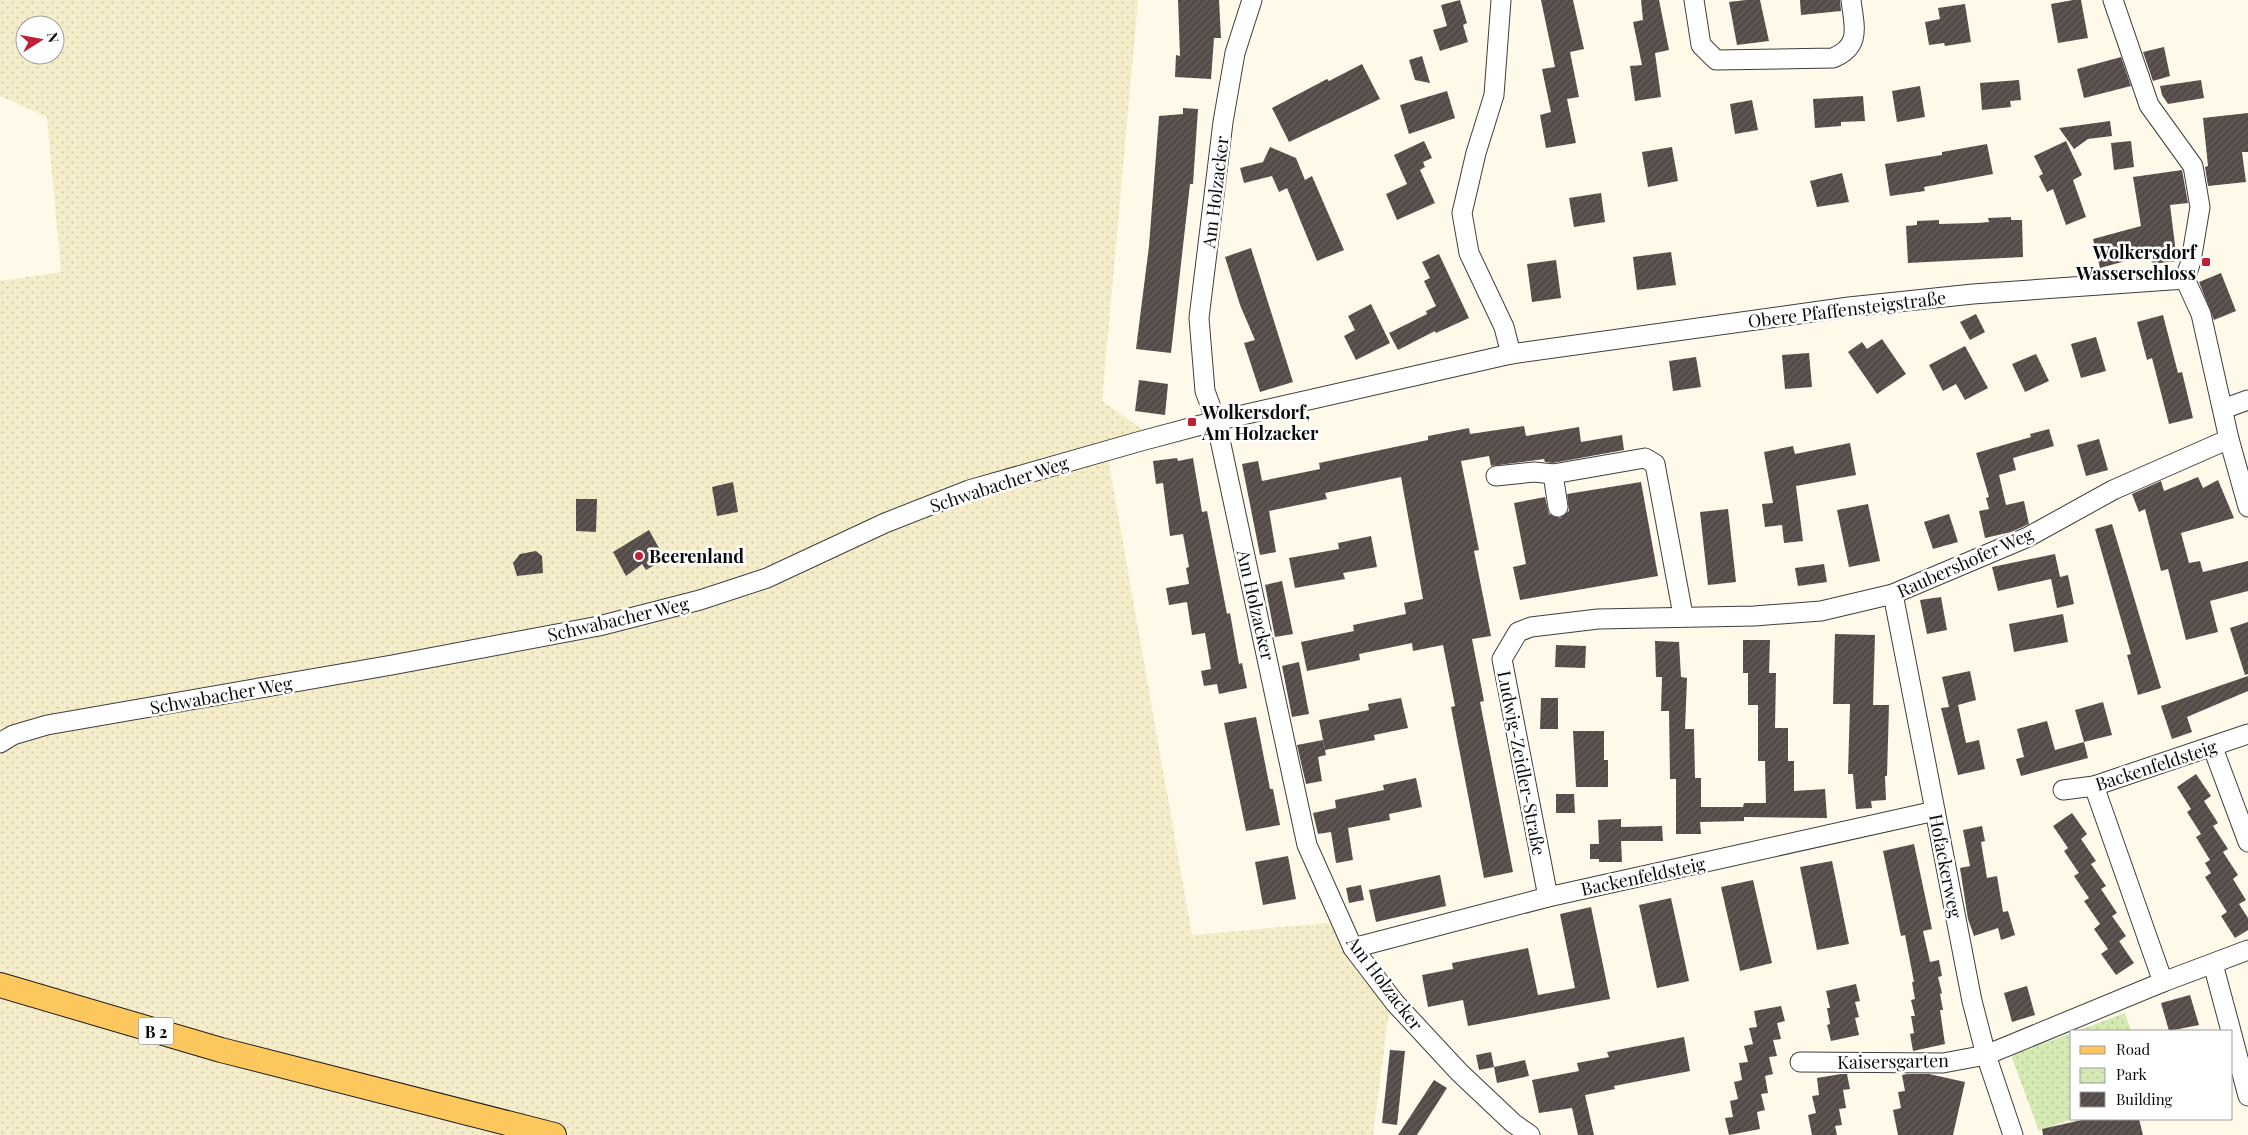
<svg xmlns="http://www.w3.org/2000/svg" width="2248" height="1135" font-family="'Playfair Display',serif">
	<defs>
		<pattern id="farmland-dots" width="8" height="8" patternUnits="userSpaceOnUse" patternTransform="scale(1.25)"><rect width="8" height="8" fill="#f5edca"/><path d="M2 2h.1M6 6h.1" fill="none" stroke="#d1caac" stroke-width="1.8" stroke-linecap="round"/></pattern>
		<pattern id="park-dots" width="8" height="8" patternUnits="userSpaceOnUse" patternTransform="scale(1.25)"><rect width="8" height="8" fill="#d4e9b3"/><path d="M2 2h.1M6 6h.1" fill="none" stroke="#b5c699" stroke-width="1.8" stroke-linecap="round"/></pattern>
		<pattern id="building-hatch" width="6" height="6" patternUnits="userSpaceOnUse" patternTransform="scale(1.25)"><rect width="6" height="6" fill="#544b48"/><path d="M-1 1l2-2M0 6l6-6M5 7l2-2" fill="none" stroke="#68605e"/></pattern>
	</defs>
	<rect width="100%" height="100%" fill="#fff9ea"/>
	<path fill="url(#farmland-dots)" fill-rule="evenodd" d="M0,0h1138l-36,401 56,39 -50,18 84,477 145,-13 17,32 35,58 -16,123h-1373v-854l61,-9 -14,-155 -47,-21zM25,25h30v30h-30z"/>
	<g fill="url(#park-dots)">
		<polygon points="2125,1013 2131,1031 2077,1031"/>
		<polygon points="2072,1033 2072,1119 2039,1131 2011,1055"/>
	</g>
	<g fill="url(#building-hatch)">
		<polygon points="1178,0 1219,0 1221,38 1214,38 1211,79 1175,77 1176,55 1180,56"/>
		<polygon points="1460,0 1467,23 1463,25 1468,42 1440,51 1433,30 1447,26 1441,5"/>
		<polygon points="1541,0 1573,0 1584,49 1570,52 1579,97 1567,99 1576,143 1546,148 1540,115 1551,112 1542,69 1555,67"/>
		<polygon points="1641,0 1659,0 1669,50 1655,53 1661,97 1635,101 1630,66 1642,65 1633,22 1643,20"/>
		<polygon points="1746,0 1760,0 1769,41 1737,45 1729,2"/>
		<polygon points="1800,0 1840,0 1841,11 1801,15"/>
		<polygon points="2073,0 2081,0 2088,38 2058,43 2051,4"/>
		<polygon points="1965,4 1971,42 1945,46 1944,43 1929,45 1925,22 1940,19 1938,8"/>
		<polygon points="2164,47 2170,76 2153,81 2143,52"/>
		<polygon points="1422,56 1430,83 1415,80 1409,60"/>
		<polygon points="2121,57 2131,86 2084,98 2077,69"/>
		<polygon points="1362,64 1380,99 1289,142 1272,108 1327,79 1329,81"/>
		<polygon points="2019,80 2021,100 2010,101 2011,107 1982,110 1980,83"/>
		<polygon points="2201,80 2204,98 2168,104 2162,95 2160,86"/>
		<polygon points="1920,86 1925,117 1897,122 1892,91"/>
		<polygon points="1447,91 1455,118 1409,134 1400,105"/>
		<polygon points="1863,96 1865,121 1841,122 1841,126 1815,128 1813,99"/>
		<polygon points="1752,100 1758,130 1735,134 1730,104"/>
		<polygon points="1183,108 1198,109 1193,184 1190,184 1171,353 1136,349 1149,246 1159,116 1183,114"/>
		<polygon points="2248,113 2248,152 2242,152 2246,182 2208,186 2205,167 2208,166 2203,118"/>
		<polygon points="2110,121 2112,136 2088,139 2074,149 2059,128"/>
		<polygon points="1424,141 1432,158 1423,162 1425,167 1420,170 1435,203 1397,220 1386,194 1407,184 1394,155"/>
		<polygon points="2066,141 2082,175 2073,180 2086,217 2066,225 2053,189 2047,192 2039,176 2043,174 2034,156"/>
		<polygon points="2131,141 2134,167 2114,170 2111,143"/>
		<polygon points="1987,144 1993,174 1924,187 1925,191 1890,196 1885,164 1942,155 1942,152"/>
		<polygon points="1270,147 1296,158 1305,180 1312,176 1344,250 1317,261 1287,188 1279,192 1272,176 1244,183 1240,168 1263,162"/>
		<polygon points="1672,147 1678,181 1648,187 1642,152"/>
		<polygon points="2182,170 2188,203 2170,205 2177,261 2152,264 2151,254 2100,268 2093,239 2141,226 2133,177"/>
		<polygon points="1842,173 1849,202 1817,207 1810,181"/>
		<polygon points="1601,193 1605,222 1574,227 1569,198"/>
		<polygon points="2011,217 2011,220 2022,220 2023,257 1908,263 1906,226 1917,225 1917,221 1939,220 1939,224 1977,223 1989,222 1988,218"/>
		<polygon points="1251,248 1293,382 1260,392 1244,343 1255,340 1240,305 1225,257"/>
		<polygon points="1671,252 1676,285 1637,290 1633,257"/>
		<polygon points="1439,254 1469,318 1436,333 1435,331 1398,350 1389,333 1427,314 1426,311 1436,306 1424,281 1430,278 1422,262"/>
		<polygon points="1556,260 1561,298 1532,302 1527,264"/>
		<polygon points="2221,273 2236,311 2214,320 2199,282"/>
		<polygon points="1371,304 1390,343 1356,360 1344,336 1355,330 1348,316"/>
		<polygon points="1976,314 1985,332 1970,340 1960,322"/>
		<polygon points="2163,315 2178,373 2182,372 2193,418 2169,424 2152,358 2147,360 2137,322"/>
		<polygon points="2096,337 2106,371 2081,378 2071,344"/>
		<polygon points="1882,339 1906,374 1877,394 1848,352 1862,342 1867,349"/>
		<polygon points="1965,346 1988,388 1965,400 1956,384 1943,391 1929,365"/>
		<polygon points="1809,353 1812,387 1785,389 1782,355"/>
		<polygon points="2036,354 2049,381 2025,392 2012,364"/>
		<polygon points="1696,357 1701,387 1673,391 1669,361"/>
		<polygon points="1139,380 1168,384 1165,415 1135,411"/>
		<polygon points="1524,426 1526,436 1579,427 1581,442 1622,435 1624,450 1553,463 1545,462 1544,459 1491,466 1489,456 1461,461 1479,550 1474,551 1491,636 1472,639 1484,701 1480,702 1513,872 1484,878 1451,707 1455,706 1443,645 1413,651 1412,643 1359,654 1360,660 1307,671 1301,642 1354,631 1353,625 1406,614 1404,603 1423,599 1401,477 1325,493 1327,499 1269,511 1276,552 1260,555 1242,464 1258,461 1262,481 1320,469 1319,463 1428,440 1428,436 1469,428 1470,434"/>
		<polygon points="2049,429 2054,446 2013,458 2016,470 1999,475 2006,505 2024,501 2029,524 2011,532 1985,538 1979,511 1989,509 1986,498 1989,497 1976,453 2031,437 2030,434"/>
		<polygon points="2099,439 2108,470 2086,476 2077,445"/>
		<polygon points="1850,443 1856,475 1796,486 1803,541 1784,543 1782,525 1765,527 1762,504 1773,503 1764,452 1793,446 1795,454"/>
		<polygon points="1177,458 1178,461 1193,458 1202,512 1207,511 1227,614 1230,613 1239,664 1242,663 1247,688 1219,694 1217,684 1204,686 1201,671 1211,669 1205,633 1192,635 1187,602 1169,605 1166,588 1189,584 1186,568 1189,567 1183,534 1170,536 1163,483 1156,484 1153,461"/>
		<polygon points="2198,477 2203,488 2218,480 2234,518 2181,533 2189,563 2200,561 2203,572 2248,561 2248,591 2210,601 2218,632 2186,640 2168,569 2161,571 2145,509 2139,512 2132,494 2161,481 2164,491"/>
		<polygon points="733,482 738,512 717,516 712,487"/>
		<polygon points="1641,482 1658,576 1520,600 1513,567 1526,564 1514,503 1545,497 1549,514 1560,518 1569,511 1567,494"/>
		<polygon points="576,499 597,499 596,532 576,531"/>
		<polygon points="1868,504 1880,561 1849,567 1837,510"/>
		<polygon points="1728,509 1736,582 1708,585 1700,512"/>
		<polygon points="1949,514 1958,542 1933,549 1924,522"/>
		<polygon points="2112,524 2161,688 2138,695 2127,655 2131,654 2095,529"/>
		<polygon points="649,530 665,559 646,570 642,564 626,576 613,552"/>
		<polygon points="1371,536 1377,567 1343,573 1345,579 1295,588 1289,558 1339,549 1338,543"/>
		<polygon points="536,551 542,556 543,573 517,576 513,563 520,554"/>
		<polygon points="2055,554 2060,577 2068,575 2074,604 2057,608 2051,579 1998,591 1992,567"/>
		<polygon points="1824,564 1827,582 1798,586 1795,568"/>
		<polygon points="1282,581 1293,634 1275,637 1265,585"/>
		<polygon points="1941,597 1947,630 1927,634 1920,600"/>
		<polygon points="2063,614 2068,642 2014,652 2009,624"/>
		<polygon points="2248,622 2248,674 2245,675 2230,628"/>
		<polygon points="1835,634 1875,635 1873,705 1889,705 1887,776 1885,776 1886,800 1871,801 1872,808 1856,809 1853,774 1848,774 1850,704 1833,704"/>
		<polygon points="1743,640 1770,640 1769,673 1776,673 1775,728 1788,728 1788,761 1794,761 1794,791 1825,789 1827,818 1744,817 1744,821 1700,822 1701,834 1676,834 1676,779 1670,779 1669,711 1661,711 1662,677 1656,677 1655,641 1679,642 1681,677 1687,678 1685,729 1694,729 1695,778 1701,778 1701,807 1743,807 1744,803 1766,803 1765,761 1758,761 1758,705 1748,705 1748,673 1743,673"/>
		<polygon points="1556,645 1586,646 1585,668 1555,667"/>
		<polygon points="1299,662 1309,714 1292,717 1282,666"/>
		<polygon points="1970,671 1976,700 1958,705 1966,743 1979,740 1985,769 1958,775 1941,708 1949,707 1942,677"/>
		<polygon points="2248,676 2248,691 2187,717 2192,732 2172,739 2161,706"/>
		<polygon points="1401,698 1408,728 1374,735 1375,740 1325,750 1319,720 1369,710 1368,704"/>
		<polygon points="1541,698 1558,698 1558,729 1540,729"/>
		<polygon points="2103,702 2112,735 2084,742 2075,710"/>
		<polygon points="1256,717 1270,789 1273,789 1280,825 1246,831 1224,723"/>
		<polygon points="2047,721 2055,750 2084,742 2088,758 2021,776 2016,759 2024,757 2017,729"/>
		<polygon points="1573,731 1604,731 1604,760 1608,760 1608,787 1576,787"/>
		<polygon points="1323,740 1326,755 1318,757 1322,781 1306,784 1297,745"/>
		<polygon points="2196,774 2211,796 2204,801 2218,823 2213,826 2228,849 2223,852 2238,875 2233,879 2246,900 2239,904 2248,918 2248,930 2235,938 2221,916 2227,912 2205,877 2211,873 2205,863 2210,860 2196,837 2201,834 2187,812 2191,809 2177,787"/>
		<polygon points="1416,778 1422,807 1389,814 1390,820 1348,828 1353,860 1336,863 1331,832 1318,834 1313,813 1336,808 1335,800 1384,790 1383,785"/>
		<polygon points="1556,794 1574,794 1575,813 1556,813"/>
		<polygon points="2072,813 2087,834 2081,839 2096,861 2091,864 2106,886 2101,889 2117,913 2112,916 2126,936 2117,943 2119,941 2134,963 2116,975 2101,954 2108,949 2094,929 2100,924 2084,901 2089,898 2074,876 2079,873 2064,851 2068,848 2053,826"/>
		<polygon points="1621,819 1621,827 1662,826 1663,841 1621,841 1622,862 1599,862 1599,859 1590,859 1590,844 1599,844 1598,820"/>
		<polygon points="1982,826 1985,841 1981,842 1987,878 1997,876 2003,912 2008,911 2015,935 2001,940 1998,928 1974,936 1968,919 1960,868 1970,866 1963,830"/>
		<polygon points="1914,844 1932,929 1923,931 1930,962 1939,960 1942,976 1938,977 1942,993 1940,994 1943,1010 1940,1010 1945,1044 1913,1051 1910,1034 1914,1033 1911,1016 1915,1016 1911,1000 1915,999 1912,982 1914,982 1905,935 1901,936 1883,851"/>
		<polygon points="1288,856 1296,899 1263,905 1255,862"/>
		<polygon points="1832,861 1849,944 1817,950 1800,867"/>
		<polygon points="1440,875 1446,906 1376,922 1369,890"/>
		<polygon points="1753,880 1772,963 1740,971 1721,887"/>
		<polygon points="1361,885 1364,900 1349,903 1346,888"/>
		<polygon points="1671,898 1689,981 1657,988 1639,905"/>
		<polygon points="1591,907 1610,999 1468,1026 1463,1000 1428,1007 1422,975 1453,969 1452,963 1528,948 1538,995 1575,988 1560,914"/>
		<polygon points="1856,984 1860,1001 1855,1002 1859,1017 1855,1018 1859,1035 1831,1041 1827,1025 1830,1024 1827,1008 1830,1008 1826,991"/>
		<polygon points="2027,986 2035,1015 2012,1022 2004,993"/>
		<polygon points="2190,995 2199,1025 2169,1031 2161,1003"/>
		<polygon points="1781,1006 1785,1021 1777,1023 1781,1039 1773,1040 1777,1056 1769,1057 1773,1074 1765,1076 1768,1093 1761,1094 1765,1110 1757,1112 1760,1129 1729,1135 1725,1118 1733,1117 1730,1101 1738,1099 1734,1082 1742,1080 1739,1063 1748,1062 1744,1046 1753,1044 1749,1028 1757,1027 1754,1011"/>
		<polygon points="1684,1037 1690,1071 1614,1086 1615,1089 1585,1095 1594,1135 1578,1135 1572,1108 1539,1113 1532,1080 1579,1071 1577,1063 1609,1057 1607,1052"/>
		<polygon points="1390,1050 1405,1051 1397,1125 1382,1123"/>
		<polygon points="1491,1052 1494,1067 1479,1070 1476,1055"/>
		<polygon points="1525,1060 1529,1076 1497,1083 1494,1067"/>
		<polygon points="1841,1074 1847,1074 1850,1089 1843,1090 1846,1108 1839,1109 1842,1125 1835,1126 1837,1135 1812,1135 1808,1115 1816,1113 1812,1096 1819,1095 1817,1078"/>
		<polygon points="1908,1074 1929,1074 1965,1082 1953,1135 1898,1135 1893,1110 1901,1108 1898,1092 1905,1091 1902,1075"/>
		<polygon points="1434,1080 1447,1088 1417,1135 1398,1135"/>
		<polygon points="2086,1119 2139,1119 2143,1135 2043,1135 2042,1129"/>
	</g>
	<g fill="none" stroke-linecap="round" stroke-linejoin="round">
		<g stroke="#3e3e3e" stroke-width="21">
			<g id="minor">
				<polyline points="1252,0 1235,53 1223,122 1199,318 1205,391 1216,421 1307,845 1353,948 1395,1003 1459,1072 1513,1123 1530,1135"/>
				<polyline points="1501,0 1494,95 1476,153 1462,213 1469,253 1504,327 1511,354"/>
				<path d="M1694,0l7,45 15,15 117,-2c29,-12 21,-32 18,-58"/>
				<polyline points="2113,0 2149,105 2193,166 2200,207 2191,261 2185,279 2201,314 2229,439 2248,507"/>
				<polyline points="2223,409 2248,400"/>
				<polyline points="1553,474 1558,507"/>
				<polyline points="1496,476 1534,472 1553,474 1645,458 1655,464 1683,615"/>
				<polyline points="1893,594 1972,1001 1986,1055 2013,1135"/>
				<polyline points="0,743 13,735 47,725 392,665 599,626 700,600 767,578 885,523 969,490 1141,441 1216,421 1511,354 1849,307 1973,294 2185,279"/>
				<polyline points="2213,748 2248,842"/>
				<polyline points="2094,786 2163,982"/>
				<polyline points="2063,790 2094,786 2248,734"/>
				<polyline points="1548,897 1502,659 1518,632 1531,627 1598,619 1754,616 1821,611 1893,594 2028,537 2113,490 2229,439"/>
				<polyline points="1353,948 1548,897 1935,811"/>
				<polyline points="2213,964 2231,1031"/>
				<polyline points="2232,1035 2248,1096"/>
				<polyline points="1800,1062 1943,1063 1986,1055 2163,982 2248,950"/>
			</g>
		</g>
		<g stroke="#1c1c1c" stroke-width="26">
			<polyline id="major" points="0,985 221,1050 554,1135"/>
		</g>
		<use href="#minor" stroke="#fff" stroke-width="19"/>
		<use href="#major" stroke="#fcc75d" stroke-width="24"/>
	</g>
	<g fill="#be2137" stroke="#fff" stroke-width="2">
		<rect x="2201" y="257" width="10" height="10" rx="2.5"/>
		<rect x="1187" y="417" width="10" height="10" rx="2.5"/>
		<circle cx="639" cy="556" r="5"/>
	</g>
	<g text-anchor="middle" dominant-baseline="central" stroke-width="5" stroke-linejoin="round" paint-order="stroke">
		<rect fill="#fff" stroke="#545454" stroke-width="1" x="138.5" y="1017.5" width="35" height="27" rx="4"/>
		<g font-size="16" font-weight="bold" fill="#0b0b0b">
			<text x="156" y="1031">B 2</text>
		</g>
		<g font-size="18" fill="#0b0b0b" stroke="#fff">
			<text transform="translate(1215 192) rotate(-83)">Am Holzacker</text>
			<text transform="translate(1847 309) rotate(-7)">Obere Pfaffensteigstraße</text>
			<text transform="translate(999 484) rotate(-18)">Schwabacher Weg</text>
			<text transform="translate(1965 562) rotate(-24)">Raubershofer Weg</text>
			<text transform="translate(1256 605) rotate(77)">Am Holzacker</text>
			<text transform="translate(618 619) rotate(-13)">Schwabacher Weg</text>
			<text transform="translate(221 695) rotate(-10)">Schwabacher Weg</text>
			<text transform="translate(1522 763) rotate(79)">Ludwig-Zeidler-Straße</text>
			<text transform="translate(2156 765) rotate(-18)">Backenfeldsteig</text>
			<text transform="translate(1946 866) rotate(79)">Hofackerweg</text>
			<text transform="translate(1643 876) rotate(-12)">Backenfeldsteig</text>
			<text transform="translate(1385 983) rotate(53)">Am Holzacker</text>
			<text transform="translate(1893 1061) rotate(-1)">Kaisersgarten</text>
		</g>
		<g font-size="18" font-weight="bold" fill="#0b0b0b" stroke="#fff" text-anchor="start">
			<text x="2196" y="252" text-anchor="end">Wolkersdorf<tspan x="2196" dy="21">Wasserschloss</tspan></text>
			<text x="1202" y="412">Wolkersdorf,<tspan x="1202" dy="21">Am Holzacker</tspan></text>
			<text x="649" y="556">Beerenland</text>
		</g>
	</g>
	<rect x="2070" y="1030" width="162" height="90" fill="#ffffff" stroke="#9d9d9d"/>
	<rect x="2080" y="1046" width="25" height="8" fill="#fcc75d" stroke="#9d9d9d"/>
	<text x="2116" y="1055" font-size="15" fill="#0b0b0b">Road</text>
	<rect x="2080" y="1068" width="25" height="15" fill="url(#park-dots)" stroke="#9d9d9d"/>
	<text x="2116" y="1080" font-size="15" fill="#0b0b0b">Park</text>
	<rect x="2080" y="1092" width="25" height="15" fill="url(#building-hatch)" stroke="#9d9d9d"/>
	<text x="2116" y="1105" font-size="15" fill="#0b0b0b">Building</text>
	<g transform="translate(40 40) rotate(79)"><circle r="24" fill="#ffffff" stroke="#9d9d9d"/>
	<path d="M0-4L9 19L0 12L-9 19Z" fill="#be2137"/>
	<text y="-8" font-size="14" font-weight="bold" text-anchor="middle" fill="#0b0b0b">N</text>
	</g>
</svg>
